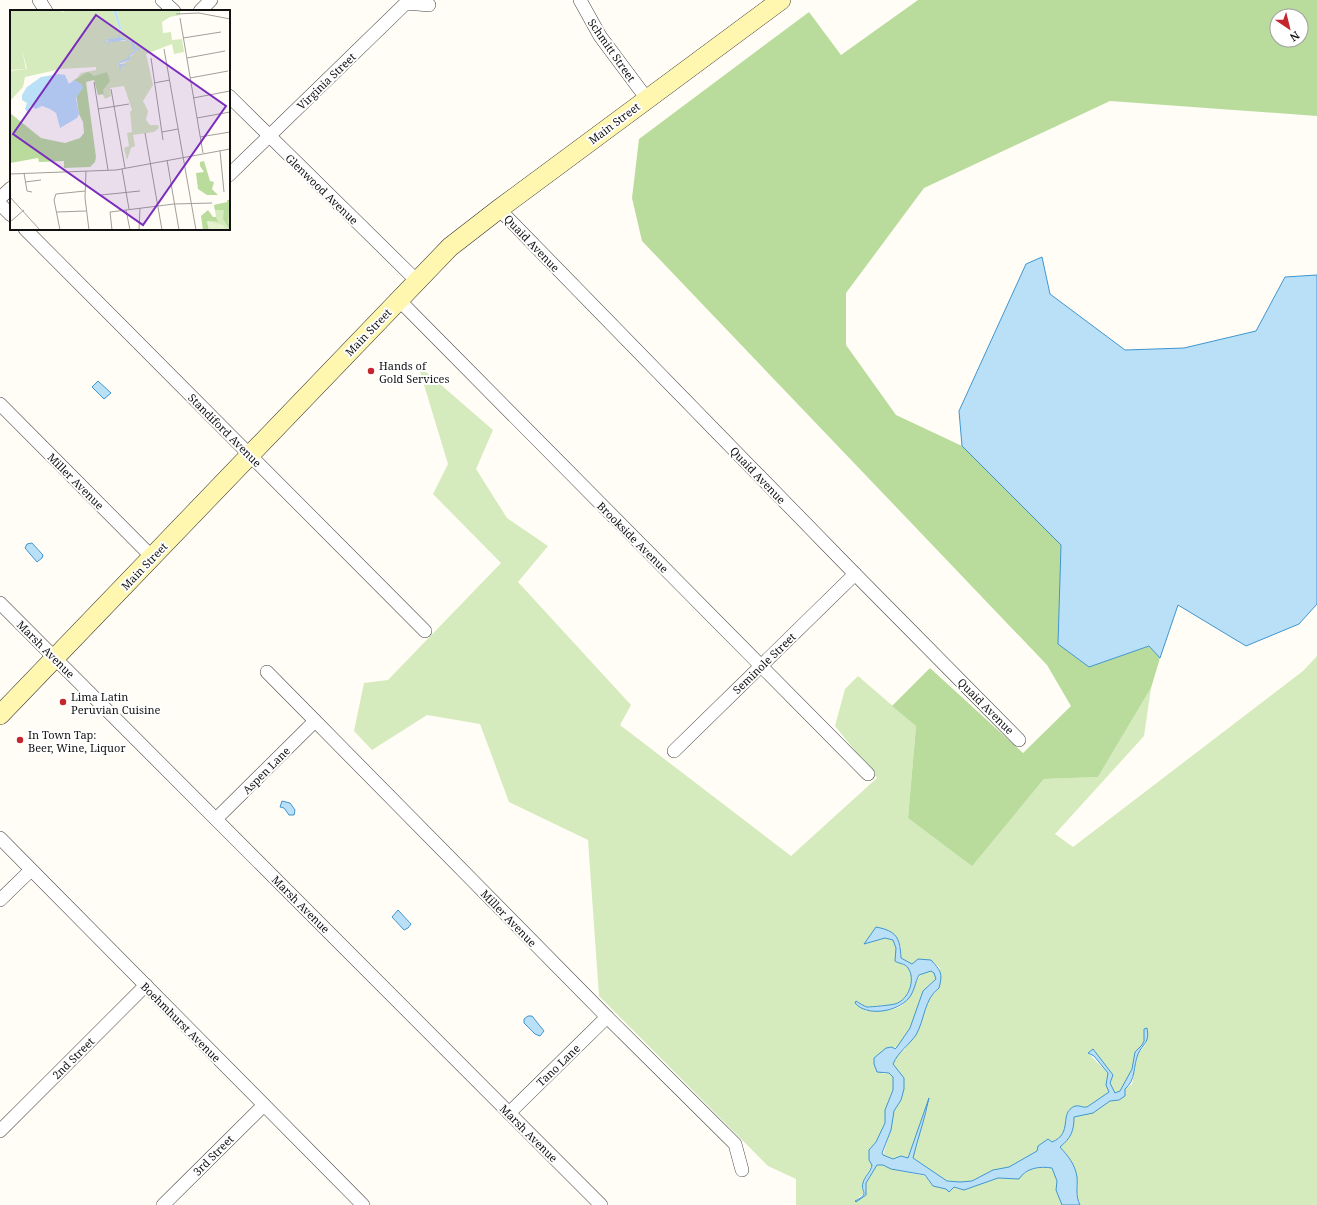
<svg xmlns="http://www.w3.org/2000/svg" width="1317" height="1205" font-family="'Noto Serif',serif">
	<rect width="100%" height="100%" fill="#fffdf5"/>
	<path fill="#d5ebbd" d="M418,365l75,65 -17,39 31,49 41,28 -30,36 113,123 -11,20 171,131 86,-78 -42,-52 10,-37 13,-13 58,50 -8,92 64,47 72,-86 54,-2 53,-89 -7,48 -89,98 18,13 230,-176 14,-15v549h-237c-4,-10 -2,-18 -3,-28 -2,-13 -9,-21 -17,-30 10,-7 14,-18 14,-30l19,-4 17,-12 9,-1 6,-11 7,-5 6,-30 7,-9 3,-11 -3,2 -3,9 -7,7 -3,17 -12,22 -5,3 -5,-11 2,-8 -19,-25 -5,3 20,20 1,19 -22,15c-9,2 -9,-4 -19,4 -3,13 -1,25 -16,31l-4,-3 -8,6 -3,6 -28,16 -16,3 -21,11 -12,1 -13,-1 -33,-22 -1,-3c2,-6 2,-12 4,-18 4,-13 11,-25 12,-39l-21,59 -7,-2 -8,3 -10,-4 8,-25 3,-19 7,-11 3,-22 -11,-14 3,-7 9,-8 18,-32 6,-18 10,-11 1,-20 -9,-8 -19,4 -11,-6v-11l-7,-13 -29,10 20,-6 8,2 3,8 -1,13c4,2 10,3 13,7 8,11 1,32 -13,36 -8,2 -19,1 -28,3l-2,4c9,-1 20,0 29,-2 22,-6 16,-32 34,-39l6,3 2,6 -13,12 -13,37 -13,19 -14,4 -6,5 6,18 6,-1 4,4v13l-8,20v13l-9,19 -7,10 3,13 -9,17 1,11 -9,8 1,1 10,-7v-12l10,-18h7l8,4 34,7 8,10 13,3 9,-2 9,3 34,-12 18,1 17,-11h19c7,11 4,23 10,37h-266v-26l-28,-13 -169,-170 -11,-156 -79,-38 -29,-78 -53,-9 -55,35 -18,-19 10,-48 24,-3 113,-117 -68,-69 15,-30z"/>
	<path fill="#b9dc9c" fill-rule="evenodd" d="M918,0h399v116l-207,-15 -186,87 -78,105v52l50,70 66,31 99,99 -3,99 31,23 60,-21 11,12 -9,30 -53,89 -54,2 -72,87 -64,-48 8,-92 -24,-20 38,-38 93,85 48,-47 -24,-41 -405,-424 -10,-43 7,-59 170,-127 32,43zM1277,16h24v24h-24z"/>
	<g fill="#b9e0f7" stroke="#3f96cf">
		<polygon points="1042,257 1050,294 1125,350 1184,348 1256,331 1285,277 1317,275 1317,604 1299,624 1246,646 1178,605 1160,658 1149,646 1089,667 1058,644 1061,545 962,446 959,411 1026,264"/>
		<polygon points="98,381 111,393 104,399 92,387"/>
		<polygon points="32,543 43,555 42,558 37,562 25,548 27,544"/>
		<polygon points="282,801 290,803 295,810 294,815 289,815 284,808 280,807"/>
		<polygon points="398,910 411,924 408,928 404,930 392,917"/>
		<path d="M876,927c21,4 24,11 25,31l11,6 6,-5 13,1c10,11 12,13 8,28 -15,11 -14,31 -23,47 -7,10 -18,17 -23,29l11,14v11l-3,11 -7,11 -3,19 -9,23 1,2 10,4 8,-3 7,2 21,-60c-4,21 -11,39 -16,60l34,23 13,1 12,-1 21,-11 16,-3 28,-16 1,-5 10,-7 4,3c22,-9 6,-29 23,-36 5,-1 8,2 12,1l22,-15 -3,-7 2,-12 -14,-17 -6,-3 5,-4 20,26 -3,8 5,10 5,-2 12,-22 3,-17 7,-7 2,-4v-12l3,-1c3,15 -4,15 -9,26 -5,13 -2,26 -13,35v7l-6,4 -9,1 -17,12 -19,4c0,14 -3,21 -14,30 8,9 15,17 17,30 1,10 -2,18 3,28h-18l-6,-15 1,-9 -5,-13c-13,-2 -26,0 -33,11l-21,-1 -34,12 -10,-3 -5,5 -3,-3 -13,-3 -8,-11 -34,-6 -8,-4h-6l-11,18v12l-10,7 -1,-1c16,-8 5,-9 8,-18 1,-6 8,-11 9,-18l-3,-5v-10l7,-8 9,-19v-13l8,-20v-13l-4,-4 -12,-1 -3,-8v-6l12,-10 6,-1 3,2 2,-2 13,-19 13,-37 13,-12 -2,-6 -3,-2 -12,4c-4,7 -4,15 -10,23 -12,14 -42,19 -54,5l1,-2c3,2 8,5 11,6 4,0 25,-2 28,-3 14,-4 21,-25 13,-36 -3,-5 -9,-4 -13,-7l1,-13 -3,-8 -8,-2 -21,6z"/>
		<polygon points="528,1016 532,1016 544,1031 540,1036 535,1034 524,1023 524,1019"/>
	</g>
	<g fill="none" stroke-linecap="round" stroke-linejoin="round">
		<g stroke="#444" stroke-width="14">
			<g id="minor">
				<polyline points="39,0 46,11"/>
				<polyline points="162,0 174,11"/>
				<polyline points="580,0 600,36 647,99"/>
				<polyline points="200,11 211,0"/>
				<polyline points="229,96 417,281"/>
				<polyline points="229,175 406,3 429,5"/>
				<polyline points="0,198 11,188"/>
				<polyline points="0,204 11,215"/>
				<polyline points="499,209 855,574 1019,740"/>
				<polyline points="25,229 425,631"/>
				<polyline points="399,300 868,774"/>
				<polyline points="0,404 152,557"/>
				<polyline points="0,603 601,1205"/>
				<polyline points="267,672 607,1017 735,1144 742,1170"/>
				<polyline points="674,751 855,574"/>
				<polyline points="216,819 315,721"/>
				<polyline points="0,838 363,1205"/>
				<polyline points="0,900 31,870"/>
				<polyline points="509,1113 607,1017"/>
				<polyline points="0,1131 146,985"/>
				<polyline points="163,1205 264,1105"/>
			</g>
		</g>
		<g stroke="#333" stroke-width="20">
			<polyline id="secondary" points="0,715 450,247 499,209 781,0"/>
		</g>
		<use href="#minor" stroke="#fff" stroke-width="13"/>
		<use href="#secondary" stroke="#fff6b0" stroke-width="19"/>
	</g>
	<g fill="#c4262e" stroke="#fff" stroke-width="1.5">
		<circle cx="371" cy="371" r="4"/>
		<circle cx="63" cy="702" r="4"/>
		<circle cx="20" cy="740" r="4"/>
	</g>
	<g text-anchor="middle" dominant-baseline="central" stroke-width="4" stroke-linejoin="round" paint-order="stroke">
		<g font-size="11" fill="#111" stroke="#fff">
			<text transform="translate(612 50) rotate(55)">Schmitt Street</text>
			<text transform="translate(326 81) rotate(-44)">Virginia Street</text>
			<text transform="translate(614 123) rotate(-37)">Main Street</text>
			<text transform="translate(322 189) rotate(44)">Glenwood Avenue</text>
			<text transform="translate(532 243) rotate(46)">Quaid Avenue</text>
			<text transform="translate(368 332) rotate(-46)">Main Street</text>
			<text transform="translate(225 430) rotate(45)">Standiford Avenue</text>
			<text transform="translate(758 475) rotate(46)">Quaid Avenue</text>
			<text transform="translate(76 481) rotate(45)">Miller Avenue</text>
			<text transform="translate(633 537) rotate(45)">Brookside Avenue</text>
			<text transform="translate(144 566) rotate(-46)">Main Street</text>
			<text transform="translate(46 649) rotate(45)">Marsh Avenue</text>
			<text transform="translate(764 663) rotate(-44)">Seminole Street</text>
			<text transform="translate(986 706) rotate(45)">Quaid Avenue</text>
			<text transform="translate(266 770) rotate(-45)">Aspen Lane</text>
			<text transform="translate(301 904) rotate(45)">Marsh Avenue</text>
			<text transform="translate(509 918) rotate(46)">Miller Avenue</text>
			<text transform="translate(181 1022) rotate(45)">Boehmhurst Avenue</text>
			<text transform="translate(73 1058) rotate(-45)">2nd Street</text>
			<text transform="translate(558 1065) rotate(-44)">Tano Lane</text>
			<text transform="translate(529 1133) rotate(45)">Marsh Avenue</text>
			<text transform="translate(213 1155) rotate(-45)">3rd Street</text>
		</g>
		<g font-size="11" fill="#111" stroke="#fff" text-anchor="start">
			<text x="379" y="365">Hands of<tspan x="379" dy="13">Gold Services</tspan></text>
			<text x="71" y="696">Lima Latin<tspan x="71" dy="13">Peruvian Cuisine</tspan></text>
			<text x="28" y="734">In Town Tap:<tspan x="28" dy="13">Beer, Wine, Liquor</tspan></text>
		</g>
	</g>
	<g transform="translate(10 10)">
		<rect width="220" height="220" fill="#fffdf5"/>
		<path d="M0,0h48l7,3 -3,-3h51l7,22 -2,7 -4,2 -4,-1h-3l-1,1h23l7,9 -7,6v2l-10,5 -1,3 12,-6v-3l8,-7 -8,-9 -10,-4 1,-10 -5,-17h65l-1,5 -10,2 -8,5 1,11 8,-1 1,8 10,-1 2,13 -10,2 -2,-10 -26,10 7,31 -10,16 5,10 -2,9 4,5h8l1,3 -5,4 -21,3 2,11 -4,2 -4,12 -3,-12 5,-2 -2,-13 5,-1 -2,-20 2,-2 -8,-24 -14,2 1,8 -6,3 -11,-23 -6,-3 -11,5 4,-5 15,-3v-3l-35,2 -36,8 -2,10 -13,14v-30l17,-2 -5,-19 4,19 -16,1zM220,192v28h-21l-2,-9 10,1 -3,-17z" fill="#d5ebbd"/>
		<path d="M78,62l6,4 13,-4 3,9 -7,9 1,4 -6,1 -4,-15 -8,2 10,75 -1,5 -5,5 -26,1v-7l-25,1 -1,-4 -28,5v-50l31,25 24,5 15,-5 4,-5 -1,-11 -4,-8 -5,-34zM194,151l6,20 4,1 -2,7 6,6h-11l-9,-6 -2,-16 8,-1 -4,-6v-4zM217,190h3l-2,23 2,1v6l-7,-11 1,-9h-9l-1,-5 13,-3zM198,200l5,7h3l2,5 -11,-1 2,9h-6l-2,-14z" fill="#b9dc9c"/>
		<path d="M197,211l16,4 3,5h-17z" fill="#e6f2cf"/>
		<path d="M103,0h3l5,17 -1,10 12,5 5,7 3,-2h2l-12,9v4l-12,4h6l4,2 -6,-1 -2,6 3,1 -2,1 -3,-10 10,-5 1,-3 7,-5 -3,-2 -6,4 6,-5 -3,-5 -6,-2 -10,2 -5,-1 -1,5v-6l-7,4 7,-5 10,-1 2,-7zM48,64l7,1 4,9 5,-4 8,4 1,4 -7,10 3,16 -2,4 -17,10 -4,-15 -6,-4 -8,-3 -6,3 -6,-3 -1,8 -4,-5 2,-6 -5,-3v-5l5,-8 14,-10z" fill="#b9e0f7"/>
		<path fill="none" stroke="#a09f9a" stroke-width="1" d="M166,4l23,-1 31,6M170,8l23,135M173,28l38,-6M154,39l32,181M141,48l12,82M177,48l38,-7M180,68l38,-7M84,72l14,88M144,73l16,-3M101,79l14,79M183,88l37,-7M88,99l31,-5M187,108l33,-6M152,122l16,-3M135,123l17,97M190,127l30,-5M210,141l4,41M157,150l12,70M112,159l7,40M76,161l-1,27 4,32M14,163l3,18 5,1M0,164l106,-4 114,-21M15,172l16,-2M91,185l39,-4M0,187l30,33M116,200l4,20M47,202l29,-1M0,212l14,-12M50,220l-6,-30 2,-6 29,-3M102,220l-2,-18 64,-8 38,-1M129,220l1,-22"/>
		<path fill="#7b2cbf" fill-opacity="0.15" stroke="#7b2cbf" stroke-width="2" d="M86,5l130,91 -83,119 -130,-91z"/>
		<rect width="220" height="220" fill="none" stroke="#111" stroke-width="2"/>
	</g>
	<g transform="translate(1289 28) rotate(145)"><circle r="19" fill="#ffffff" stroke="#a0a0a0"/>
	<path d="M0-3L7 15L0 10L-7 15Z" fill="#c4262e"/>
	<text y="-6" font-size="11" font-weight="bold" text-anchor="middle" fill="#111111">N</text>
	</g>
</svg>
